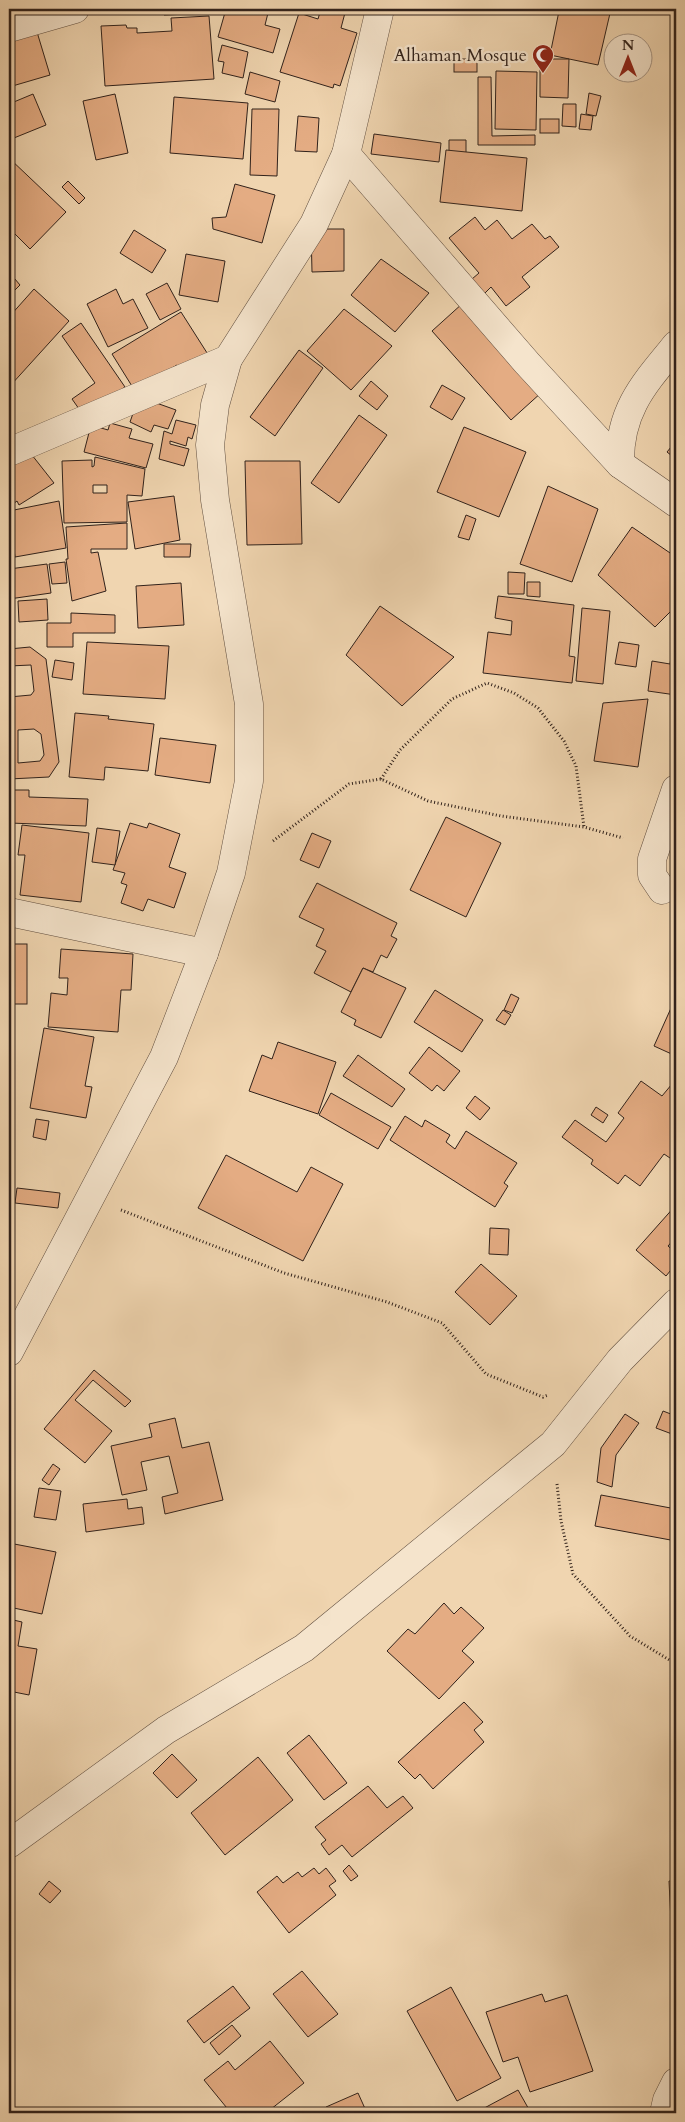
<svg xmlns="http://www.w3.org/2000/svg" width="685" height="2122" font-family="Cardo,serif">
	<rect width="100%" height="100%" fill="#f0d5b0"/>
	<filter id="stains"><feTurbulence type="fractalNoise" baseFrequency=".004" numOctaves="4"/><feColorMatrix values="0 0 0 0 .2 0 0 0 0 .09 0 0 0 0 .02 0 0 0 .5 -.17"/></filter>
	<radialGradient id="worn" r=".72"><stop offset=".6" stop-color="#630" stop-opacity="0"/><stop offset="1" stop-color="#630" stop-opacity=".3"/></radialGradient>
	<g fill="#e4ac83" stroke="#31221b" fill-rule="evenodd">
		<polygon points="164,9 190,9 190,14 164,15"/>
		<polygon points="226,9 269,9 265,25 280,29 273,53 218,37"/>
		<polygon points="321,9 346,9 341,28 357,33 340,86 334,84 333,88 280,72 299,13 318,19"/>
		<polygon points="566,9 611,9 598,65 550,55 559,11 566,13"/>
		<polygon points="209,16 214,79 105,86 101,26 126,25 127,28 137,28 137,33 172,31 171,18"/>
		<polygon points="37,32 50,75 9,87 9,39"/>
		<polygon points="222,45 248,52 243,78 222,73 224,62 218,61"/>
		<rect x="454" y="59" width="23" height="13"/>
		<polygon points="540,59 569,59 568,98 540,97"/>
		<polygon points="496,71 537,72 536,130 495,129"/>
		<polygon points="250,72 280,81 275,102 245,94"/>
		<polygon points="478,77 491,77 492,136 535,135 535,145 478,145"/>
		<polygon points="589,93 601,96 596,116 586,114"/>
		<polygon points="33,94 46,125 9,140 9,104"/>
		<polygon points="115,94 128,153 96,160 83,101"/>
		<polygon points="174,97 248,103 243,159 170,153"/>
		<polygon points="563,104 576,104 576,127 562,126"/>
		<polygon points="252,109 279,109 277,176 250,175"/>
		<polygon points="581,114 593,116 591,130 579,129"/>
		<polygon points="298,116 319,118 317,152 295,151"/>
		<rect x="540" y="119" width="19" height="14"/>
		<polygon points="374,134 441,143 439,162 371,154"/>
		<polygon points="449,140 466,140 466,153 449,154"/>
		<polygon points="446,150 527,158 522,211 440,202"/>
		<polygon points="9,158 66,212 30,249 9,228"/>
		<polygon points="68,181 85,198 79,204 62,187"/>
		<polygon points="235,184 275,195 262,243 213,229 212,218 226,217"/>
		<polygon points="475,217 485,230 497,220 512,239 532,224 545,239 550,236 559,247 522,277 530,287 506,306 491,287 484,294 472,279 479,273 449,238"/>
		<polygon points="311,229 344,229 344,271 312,272"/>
		<polygon points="134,230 166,250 152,273 120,253"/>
		<polygon points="186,254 225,261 218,302 179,295"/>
		<polygon points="381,259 429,293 395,332 351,295"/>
		<polygon points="9,272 20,285 9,296"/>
		<polygon points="167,283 181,309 160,320 146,294"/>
		<polygon points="34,289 69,321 10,386 9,317"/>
		<polygon points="116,289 123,304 133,299 148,328 108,347 87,304"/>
		<polygon points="463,303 542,392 511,420 432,331"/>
		<polygon points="344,309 392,346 351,390 307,351"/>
		<polygon points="181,312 209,356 182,373 177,365 135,391 112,354"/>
		<polygon points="81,323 125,387 84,416 72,399 95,383 62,336"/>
		<polygon points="299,350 323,368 275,436 250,417"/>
		<polygon points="371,381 388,396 377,410 359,396"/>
		<polygon points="442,385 465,398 452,420 430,407"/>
		<polygon points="148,400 176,410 168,429 154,425 151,432 130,422 137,402"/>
		<polygon points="359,415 387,435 339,503 311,483"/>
		<polygon points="176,420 196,425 192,439 188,437 186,446 170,441 170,444 189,449 184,466 159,459 164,431 172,434"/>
		<polygon points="110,423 132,429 129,438 153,444 146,468 84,452 91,425 108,430"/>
		<polygon points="464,427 526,452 499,517 437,492"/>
		<polygon points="676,441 676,459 667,452"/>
		<polygon points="28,450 54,483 19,505 17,501 9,507 9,460"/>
		<path d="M95,457l50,12 -3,27 -15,-1v27l-63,1 -2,-62 30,-1v7l2,-1zM93,485h14v8h-14z"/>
		<polygon points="245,461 300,461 302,544 247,545"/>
		<polygon points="548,486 598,509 572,582 520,564"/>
		<polygon points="174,496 180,540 135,549 128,502"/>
		<polygon points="59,501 66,548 15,557 9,511"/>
		<polygon points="466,515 476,519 469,540 458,537"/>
		<polygon points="127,523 127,549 91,549 91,553 98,552 106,591 72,601 66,559 68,559 66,527"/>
		<polygon points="632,527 676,557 676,606 655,627 598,575"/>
		<polygon points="164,544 191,544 190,557 164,557"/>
		<polygon points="65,562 67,583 52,584 49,564"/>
		<polygon points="47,564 51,593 9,599 9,569"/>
		<polygon points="508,572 525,573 524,594 508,594"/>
		<polygon points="527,582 540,582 540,597 527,596"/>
		<polygon points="181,583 184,625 138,628 136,586"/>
		<polygon points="498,596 574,605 569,656 575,657 572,683 483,673 488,632 511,635 512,621 495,618"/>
		<polygon points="47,599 48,620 19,622 18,601"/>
		<polygon points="380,606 454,657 402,706 346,655"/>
		<polygon points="582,608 610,611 603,684 576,681"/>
		<polygon points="71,613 115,615 115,633 73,633 73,647 47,647 47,623 71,623"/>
		<polygon points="676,625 676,695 648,691 652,661 670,664"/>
		<polygon points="87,642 169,646 165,699 83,694"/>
		<polygon points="619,642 639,645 636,667 615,664"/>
		<path d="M30,647l16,12 13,103 -10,15 -40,2v-82l22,-2 3,-4 -3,-26 -22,1v-17zM34,729l7,5 3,21 -4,6 -22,2v-33z"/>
		<polygon points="55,660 74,663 72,680 52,677"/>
		<polygon points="648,699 638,767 594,761 603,703"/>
		<polygon points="75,713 109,716 108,719 154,724 148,771 105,767 104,780 69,777"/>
		<polygon points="160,738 216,745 210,783 155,775"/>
		<polygon points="9,790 29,790 29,797 88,799 86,826 10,823 9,831"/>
		<polygon points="446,817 501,843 466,917 410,890"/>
		<polygon points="130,823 147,828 149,823 180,834 169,867 186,873 174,908 148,899 143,911 121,903 127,885 121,883 125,873 113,870"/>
		<polygon points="22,825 89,833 81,902 20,895 25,855 18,855"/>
		<polygon points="97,828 120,831 115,865 92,862"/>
		<polygon points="312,833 331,841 319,868 300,860"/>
		<polygon points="317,883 397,923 391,936 397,939 387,958 381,955 373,972 363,968 351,992 314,973 326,951 316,946 324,929 299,917"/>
		<rect x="9" y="944" width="18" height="60"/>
		<polygon points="61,949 133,954 131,990 121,990 118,1032 48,1027 51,993 67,995 68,978 59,978"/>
		<polygon points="363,968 406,988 381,1038 354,1025 356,1020 341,1012"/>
		<polygon points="435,990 483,1020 462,1052 414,1022"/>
		<polygon points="511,994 519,998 512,1013 504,1010"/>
		<polygon points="676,997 676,1056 654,1046"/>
		<polygon points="503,1010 511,1015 505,1025 496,1020"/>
		<polygon points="44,1028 94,1037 85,1086 92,1087 86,1118 30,1108"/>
		<polygon points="278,1042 336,1062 318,1114 249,1091 262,1055 272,1059"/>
		<polygon points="429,1047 460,1071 444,1091 437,1085 432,1091 409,1073"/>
		<polygon points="358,1055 405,1089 392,1107 343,1076"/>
		<polygon points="641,1081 662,1096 672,1084 676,1087 676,1155 673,1160 664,1154 640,1186 625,1175 618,1184 591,1164 593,1160 562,1137 575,1120 606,1142 624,1118 618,1113"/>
		<polygon points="331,1093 391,1127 378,1149 319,1115"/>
		<polygon points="475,1096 490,1108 480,1120 466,1108"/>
		<polygon points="596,1107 608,1115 603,1123 591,1115"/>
		<polygon points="405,1116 422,1127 425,1120 450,1135 446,1142 455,1149 466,1131 517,1163 504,1183 508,1186 495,1207 390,1140"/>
		<polygon points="36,1119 49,1121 46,1140 33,1137"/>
		<polygon points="226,1155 297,1192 311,1167 343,1184 303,1261 198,1208"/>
		<polygon points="17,1188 60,1193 58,1208 15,1203"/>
		<polygon points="676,1205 676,1237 668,1246 676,1253 676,1264 666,1276 636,1250"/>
		<polygon points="490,1228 509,1229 508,1255 489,1254"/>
		<polygon points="481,1264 517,1296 490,1325 455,1292"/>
		<polygon points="94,1370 131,1401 125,1407 93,1380 75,1400 112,1431 85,1463 44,1429"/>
		<polygon points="663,1411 676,1416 672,1434 656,1428"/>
		<polygon points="625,1414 639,1423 616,1455 612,1487 597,1482 601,1448"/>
		<polygon points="175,1418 182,1448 209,1442 223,1500 165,1514 162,1497 178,1493 169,1456 141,1462 147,1490 122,1495 111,1446 152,1437 149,1424"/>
		<polygon points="53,1464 60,1469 49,1485 42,1480"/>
		<polygon points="39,1488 61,1491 56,1520 34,1517"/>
		<polygon points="601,1495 676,1509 676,1541 595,1526"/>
		<polygon points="127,1499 128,1509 142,1507 144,1524 86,1532 83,1504"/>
		<polygon points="9,1543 56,1552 42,1614 9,1607"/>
		<polygon points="444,1603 454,1614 461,1607 484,1628 462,1651 474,1662 439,1699 387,1651 408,1629 415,1634"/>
		<polygon points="9,1619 22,1622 18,1646 37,1649 29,1695 9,1691"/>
		<polygon points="464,1702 483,1722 474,1730 484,1742 433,1789 420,1774 415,1779 398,1762"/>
		<polygon points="309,1735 347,1783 324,1800 287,1753"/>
		<polygon points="172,1754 197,1780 177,1798 153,1773"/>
		<polygon points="258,1757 293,1800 225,1855 191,1813"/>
		<polygon points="368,1786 387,1808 403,1796 413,1808 352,1857 342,1845 329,1855 321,1844 326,1840 315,1827"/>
		<polygon points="349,1865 358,1876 351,1881 343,1871"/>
		<polygon points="314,1868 319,1874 326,1868 336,1881 329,1886 336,1895 289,1933 257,1892 277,1876 283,1883 298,1872 302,1877"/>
		<polygon points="49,1881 61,1891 50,1903 39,1894"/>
		<polygon points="669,1881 676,1881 676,1941 672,1942"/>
		<polygon points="302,1971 338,2014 308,2037 273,1994"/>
		<polygon points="233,1986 250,2008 204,2043 187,2021"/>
		<polygon points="451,1987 501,2078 457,2101 407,2011"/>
		<polygon points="542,1994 545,2002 567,1995 593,2071 530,2092 518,2057 503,2062 486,2012"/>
		<polygon points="232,2025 241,2036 219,2055 210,2043"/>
		<polygon points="270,2041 304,2083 266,2113 231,2113 204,2080 228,2061 235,2070"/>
		<polygon points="518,2090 531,2113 475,2113"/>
		<polygon points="358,2093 367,2113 329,2113 326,2107"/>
	</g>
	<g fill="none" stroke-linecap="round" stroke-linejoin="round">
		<g stroke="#614f40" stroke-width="29">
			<g id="street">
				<polyline points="9,28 75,9"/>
				<polyline points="346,154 527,363 620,464 676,503"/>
				<polyline points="9,452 228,359"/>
				<path d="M620,464c-1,-53 23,-79 56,-119"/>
				<polyline points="662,890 652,875 652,859 676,789"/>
				<polyline points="9,912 204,953"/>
				<polyline points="9,1352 164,1057 204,953 231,873 249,781 249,704 215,500 210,445 215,405 228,359 314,224 346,154 380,9"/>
				<polyline points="9,1844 166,1730 304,1648 553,1444 620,1360 676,1303"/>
				<polyline points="664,2113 667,2100 676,2082"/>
			</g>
		</g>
		<g stroke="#31221b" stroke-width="3" stroke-dasharray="1 2.5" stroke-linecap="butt">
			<polyline points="381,779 400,750 452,699 487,683 514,693 538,708 564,741 576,766 584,827"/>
			<polyline points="273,841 349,784 381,779 428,801 501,816 584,827 623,838"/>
			<polyline points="121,1210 284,1273 387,1302 442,1323 486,1374 543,1397 548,1395"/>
			<polyline points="557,1484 561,1521 573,1574 630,1636 676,1664"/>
		</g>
		<use href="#street" stroke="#f5e4cc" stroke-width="28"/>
	</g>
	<defs>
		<g id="mosque-pin" transform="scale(1.125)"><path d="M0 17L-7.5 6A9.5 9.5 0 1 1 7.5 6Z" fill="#8f2418" stroke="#f5e4cc"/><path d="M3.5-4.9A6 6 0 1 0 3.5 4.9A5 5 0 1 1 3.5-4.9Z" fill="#fff"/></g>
	</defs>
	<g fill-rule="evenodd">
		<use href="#mosque-pin" x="543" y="55"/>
	</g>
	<g text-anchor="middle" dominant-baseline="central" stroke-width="4.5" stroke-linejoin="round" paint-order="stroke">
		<g font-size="18" fill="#31221b" stroke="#f5e4cc" text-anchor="end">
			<text x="527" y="55">Alhaman Mosque</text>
		</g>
	</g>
	<rect width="685" height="2122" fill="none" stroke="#f0d5b0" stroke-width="30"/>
	<rect x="10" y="10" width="665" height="2102" fill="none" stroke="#31221b" stroke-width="2.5"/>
	<rect x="15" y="15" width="655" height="2092" fill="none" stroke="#31221b"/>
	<g transform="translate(628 58)"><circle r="24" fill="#f5e4cc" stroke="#a79685"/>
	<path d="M0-4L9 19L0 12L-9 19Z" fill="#8f2418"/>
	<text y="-8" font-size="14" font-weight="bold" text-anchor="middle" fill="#31221b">N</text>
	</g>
	<rect width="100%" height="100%" filter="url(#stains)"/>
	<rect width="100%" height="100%" fill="url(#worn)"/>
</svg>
